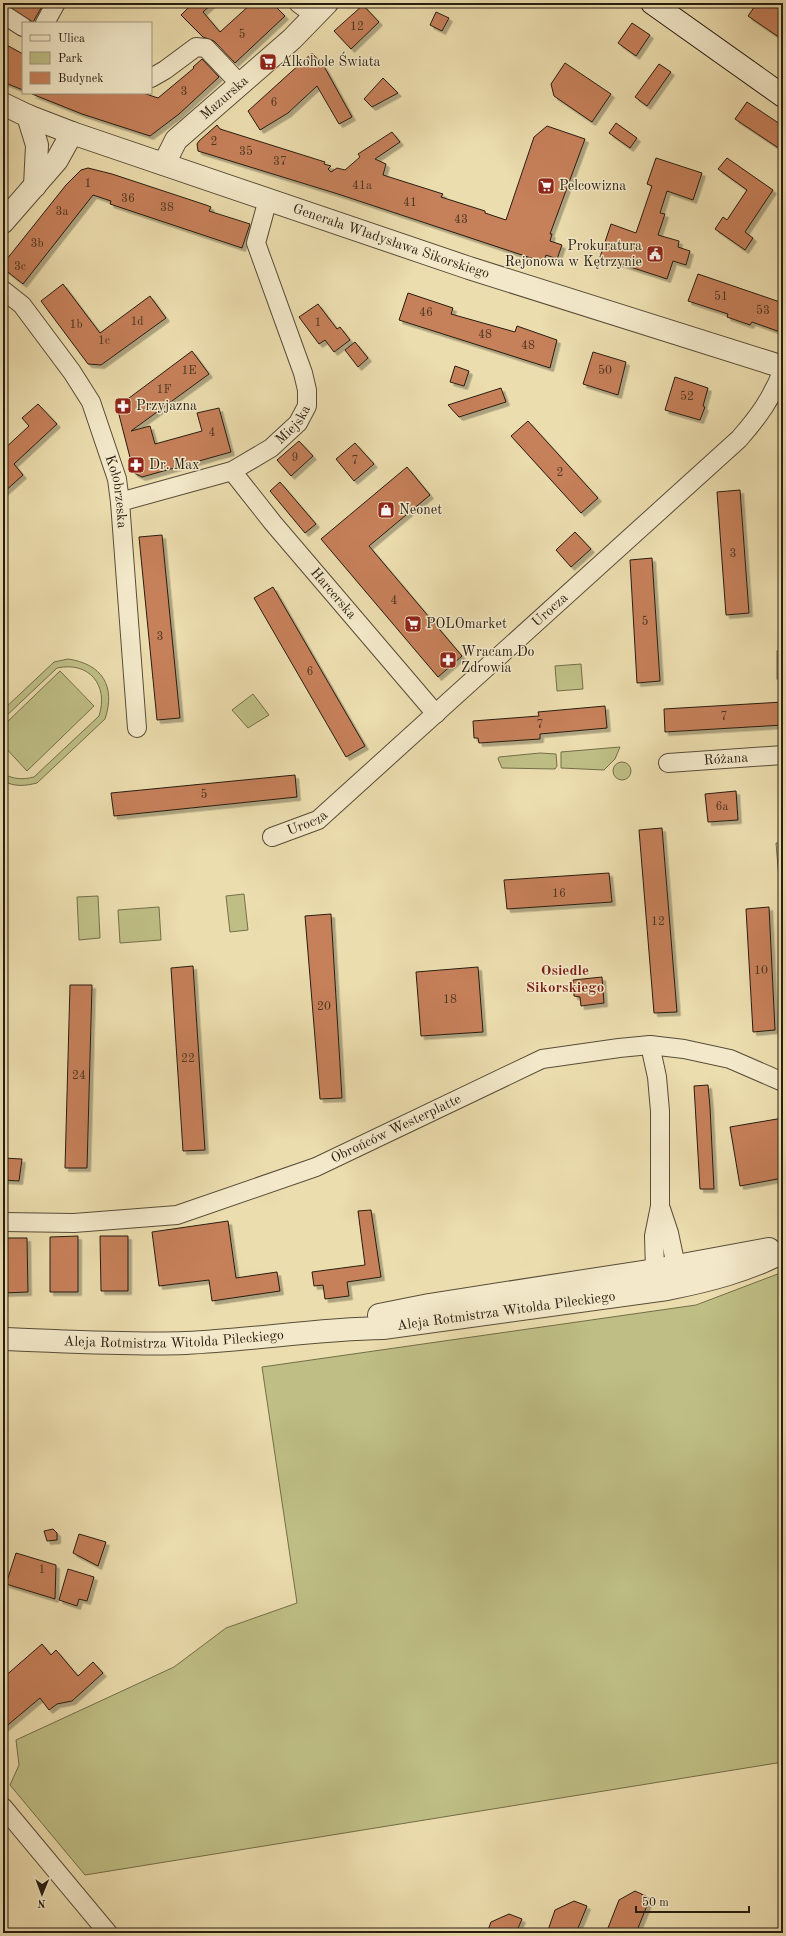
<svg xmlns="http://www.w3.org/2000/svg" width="786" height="1936" font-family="'Old Standard TT',serif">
	<defs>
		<filter id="shadow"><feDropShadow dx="3.5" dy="3.5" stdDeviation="0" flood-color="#0004"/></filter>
	</defs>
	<rect width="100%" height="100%" fill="#ecddae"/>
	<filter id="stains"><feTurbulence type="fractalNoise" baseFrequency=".005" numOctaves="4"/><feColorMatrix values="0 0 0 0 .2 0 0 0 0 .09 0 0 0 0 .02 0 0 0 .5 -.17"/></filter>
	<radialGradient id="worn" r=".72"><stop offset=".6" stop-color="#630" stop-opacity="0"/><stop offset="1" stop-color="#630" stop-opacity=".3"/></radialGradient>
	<g fill="#bfbf85" stroke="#736e4a">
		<rect x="777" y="651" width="6" height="28"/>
		<path d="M68,659c34,5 48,27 37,60l-68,64c-12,3 -22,4 -34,-2v-7c11,5 19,6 31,3l65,-61c10,-31 -10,-55 -42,-48l-54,51v-9l51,-48z"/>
		<polygon points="581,664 583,689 557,691 555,666"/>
		<polygon points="60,671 94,706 27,771 3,745 3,726"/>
		<polygon points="253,694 269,715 248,728 232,710"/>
		<polygon points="620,747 615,759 604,770 561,768 561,752"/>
		<polygon points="540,753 556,754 557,766 555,769 502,768 498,759 499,757"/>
		<circle cx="622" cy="771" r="9"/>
		<polygon points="776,843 783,843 783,879 779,879"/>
		<polygon points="244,894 248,930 230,932 226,896"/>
		<polygon points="98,896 100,938 79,940 77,897"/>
		<polygon points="159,907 161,940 120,943 118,910"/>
		<polygon points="783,1272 783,1762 85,1875 10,1785 19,1765 16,1740 174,1667 226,1628 297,1603 262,1367 696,1305"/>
	</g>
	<g fill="#c6805a" stroke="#271d10" filter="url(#shadow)">
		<polygon points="3,3 44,3 33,22"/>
		<polygon points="193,3 213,3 203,12 220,32 252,3 272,3 285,16 235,63 214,41 203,37 181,15"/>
		<polygon points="757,3 777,3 783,7 783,40 748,16"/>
		<polygon points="363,5 379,22 351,49 334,31"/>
		<polygon points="436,12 449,18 442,31 430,25"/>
		<polygon points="632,23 650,35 636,56 618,43"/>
		<polygon points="3,43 23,54 23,90 3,82"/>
		<polygon points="312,53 325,68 352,117 339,124 317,86 288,113 260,130 248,111"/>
		<polygon points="202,59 219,77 179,114 150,136 82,114 32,94 143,93 158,98 194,68 193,67"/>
		<polygon points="565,63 611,94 592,122 554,96 551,84"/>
		<polygon points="659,64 671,72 647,106 635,97"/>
		<polygon points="383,78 398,93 372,107 364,99"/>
		<polygon points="747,102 783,126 783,151 735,119"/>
		<polygon points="616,123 637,138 630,148 609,133"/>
		<polygon points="217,125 220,129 325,162 324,164 331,166 328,169 331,172 337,168 345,170 360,157 358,154 392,132 400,142 375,159 386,164 383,175 443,194 441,197 485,211 485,213 506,220 534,137 547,126 585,139 550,234 552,234 550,241 562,245 557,259 546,255 543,262 338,194 198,151 197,144 199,141"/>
		<polygon points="656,158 702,173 693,200 667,191 660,213 665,214 658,235 679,241 678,247 690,251 686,265 673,261 667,279 600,257 611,224 636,233 652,186 647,184"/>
		<polygon points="727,158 773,190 745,232 753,238 745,250 715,229 723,217 727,220 747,190 718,169"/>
		<polygon points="88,168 112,174 206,205 211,207 209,211 250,224 242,248 110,204 111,201 93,195 23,284 4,269 3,264 66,185 81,170"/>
		<polygon points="698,274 783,303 783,333 752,322 750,325 727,317 728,314 688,301"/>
		<polygon points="63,284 100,333 150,296 166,318 101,365 88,364 41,301"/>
		<polygon points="408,293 453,308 451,314 515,332 517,326 557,340 550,368 399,320"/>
		<polygon points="318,304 337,329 340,327 350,340 334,352 325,340 319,344 299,317"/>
		<polygon points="355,342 368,358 358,367 345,350"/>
		<polygon points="192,351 209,374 131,431 150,426 155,444 202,431 197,413 219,408 231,452 142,477 134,473 117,407"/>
		<polygon points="593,352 626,362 618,395 583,384"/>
		<polygon points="455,366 469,371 464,386 450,382"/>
		<polygon points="675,377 708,388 703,406 705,407 700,420 665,410"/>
		<polygon points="501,388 506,402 459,417 448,405"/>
		<polygon points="38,404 57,424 14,464 23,475 3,493 3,450 29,426 22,418"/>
		<polygon points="528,421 598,498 581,513 511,436"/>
		<polygon points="299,441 313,456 291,476 277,460"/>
		<polygon points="355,443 374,464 354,481 336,459"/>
		<polygon points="407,467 430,495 369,546 462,656 438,677 321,539"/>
		<polygon points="280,482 316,524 305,533 270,491"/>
		<polygon points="740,490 749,613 726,615 717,492"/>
		<polygon points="575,532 591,549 571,567 556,550"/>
		<polygon points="162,535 180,718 157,720 139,537"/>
		<polygon points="652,558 660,681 637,683 630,560"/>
		<polygon points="273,587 365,746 346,757 254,598"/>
		<polygon points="783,702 783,725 665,732 664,709"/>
		<polygon points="605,706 607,728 540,734 540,739 479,743 478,738 474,738 473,721 539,716 538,712"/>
		<polygon points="295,775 297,797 114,816 111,793"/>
		<polygon points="736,791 738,820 708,822 705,794"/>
		<polygon points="662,828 677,1012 654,1013 639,830"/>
		<polygon points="609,873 612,902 507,909 504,880"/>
		<polygon points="769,907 775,1030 753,1032 746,909"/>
		<polygon points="331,914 342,1098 320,1099 305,916"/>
		<polygon points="193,966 205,1150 183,1151 171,968"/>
		<polygon points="478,967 483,1032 421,1036 416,972"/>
		<polygon points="602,977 604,1003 581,1006 580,997 574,996 573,980"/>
		<polygon points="70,985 92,985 87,1168 65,1168"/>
		<polygon points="708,1085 710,1107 714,1189 700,1189 694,1086"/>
		<polygon points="783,1118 783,1178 740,1186 730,1127"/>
		<polygon points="3,1158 22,1159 19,1181 3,1180"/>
		<polygon points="371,1210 381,1277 347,1282 349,1296 325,1299 323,1285 314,1286 312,1272 365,1265 358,1211"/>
		<polygon points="228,1221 236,1278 277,1272 280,1291 212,1301 209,1280 159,1286 152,1232"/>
		<polygon points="78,1236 78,1292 50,1292 50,1237"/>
		<polygon points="100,1236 128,1236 128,1291 101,1291"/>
		<polygon points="3,1238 27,1238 28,1292 3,1293"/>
		<polygon points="53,1529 57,1533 57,1540 47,1541 44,1531"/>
		<polygon points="79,1534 106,1542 98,1566 73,1553"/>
		<polygon points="16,1553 56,1565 55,1599 6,1584"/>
		<polygon points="68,1569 94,1577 87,1601 79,1599 77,1606 59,1600"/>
		<polygon points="42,1644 51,1655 56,1650 78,1676 93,1662 103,1673 72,1701 57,1704 49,1710 40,1698 3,1729 3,1678"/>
		<polygon points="635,1891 650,1898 636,1933 606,1933 619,1900"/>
		<polygon points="574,1901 587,1906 576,1933 547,1933 555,1910"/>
		<polygon points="509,1914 522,1919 516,1933 487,1933 491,1922"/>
	</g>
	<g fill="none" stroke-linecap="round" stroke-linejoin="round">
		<g stroke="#584d38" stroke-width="20">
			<g id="minor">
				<polyline points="298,3 314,15"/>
				<polyline points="3,14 23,27"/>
				<polyline points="45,23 56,3"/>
				<polyline points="151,78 165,70 196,47 206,48 240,84"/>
				<path id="s1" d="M3,290l19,15 50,67 19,30 26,77 3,23 17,226"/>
				<path id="s2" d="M232,471l41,52 163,191"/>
				<path id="s3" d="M120,502l112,-31 39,-23 27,-25 9,-17v-16l-4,-17 -47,-130 12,-44"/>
				<path id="s4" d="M668,763l115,-8"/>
				<path id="s5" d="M272,837l46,-17 421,-381c21,-24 32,-40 44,-69"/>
				<polyline points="650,1045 657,1077 660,1111 660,1206 654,1236 655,1270 662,1282"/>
				<polyline points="661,1209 669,1233 676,1266 671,1278"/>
				<path id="s6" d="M3,1222l71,1 103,-8 139,-48 226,-108 77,-11 31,-3 34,4 46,10 53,23"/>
				<polyline points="3,1807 108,1933"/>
			</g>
		</g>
		<g stroke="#584d38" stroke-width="24">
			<g id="tertiary">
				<path id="s7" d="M3,104l25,12 44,17 397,135 314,99"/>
				<polyline points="28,116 37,145 35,186"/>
				<path id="s8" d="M164,164l12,-24 116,-101 35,-36"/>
				<polyline points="3,222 57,160 72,133"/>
				<polyline points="379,1315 429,1305 655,1270 769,1249"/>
				<path id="s9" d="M3,1339c61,2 122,6 183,4 66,-3 131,-14 197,-15l284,-39c40,-8 80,-18 116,-37"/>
			</g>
		</g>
		<g stroke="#271d10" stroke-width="24">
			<polyline id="secondary" points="652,3 783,96"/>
		</g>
		<use href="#minor" stroke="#f3e9ca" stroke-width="18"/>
		<use href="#tertiary" stroke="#f3e9ca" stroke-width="22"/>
		<use href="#secondary" stroke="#f3e9ca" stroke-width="22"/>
	</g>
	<defs>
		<g id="supermarket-square" transform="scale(0.9)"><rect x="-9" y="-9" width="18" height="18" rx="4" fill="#8f2418" stroke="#f3e9ca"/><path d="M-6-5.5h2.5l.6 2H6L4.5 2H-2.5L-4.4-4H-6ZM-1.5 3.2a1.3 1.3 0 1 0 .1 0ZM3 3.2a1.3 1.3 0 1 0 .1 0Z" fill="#fff"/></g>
		<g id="civic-square" transform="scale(0.9)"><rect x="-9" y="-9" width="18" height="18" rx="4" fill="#8f2418" stroke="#f3e9ca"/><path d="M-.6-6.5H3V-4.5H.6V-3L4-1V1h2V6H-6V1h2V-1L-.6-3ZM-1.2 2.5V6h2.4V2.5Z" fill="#fff"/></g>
		<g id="pharmacy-square" transform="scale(0.9)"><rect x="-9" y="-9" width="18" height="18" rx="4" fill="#8f2418" stroke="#f3e9ca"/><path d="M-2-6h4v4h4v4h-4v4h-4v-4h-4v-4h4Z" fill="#fff"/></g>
		<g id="shop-square" transform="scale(0.9)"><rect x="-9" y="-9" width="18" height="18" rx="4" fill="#8f2418" stroke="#f3e9ca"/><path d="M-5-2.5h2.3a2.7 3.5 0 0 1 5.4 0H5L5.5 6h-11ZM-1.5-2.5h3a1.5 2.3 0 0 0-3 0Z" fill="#fff"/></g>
	</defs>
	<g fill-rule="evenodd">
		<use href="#supermarket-square" x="268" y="62"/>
		<use href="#supermarket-square" x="546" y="186"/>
		<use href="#civic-square" x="655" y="254"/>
		<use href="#pharmacy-square" x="123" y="406"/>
		<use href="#pharmacy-square" x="136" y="465"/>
		<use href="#shop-square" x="386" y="510"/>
		<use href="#supermarket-square" x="413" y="624"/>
		<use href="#pharmacy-square" x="448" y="660"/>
	</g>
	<g text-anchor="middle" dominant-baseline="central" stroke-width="3" stroke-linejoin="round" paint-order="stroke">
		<g font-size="12" fill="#4f3622">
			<text x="357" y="27">12</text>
			<text x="242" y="35">5</text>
			<text x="184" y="92">3</text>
			<text x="274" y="103">6</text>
			<text x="214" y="142">2</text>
			<text x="246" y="152">35</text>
			<text x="280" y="162">37</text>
			<text x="88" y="184">1</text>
			<text x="362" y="186">41a</text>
			<text x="128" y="199">36</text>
			<text x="410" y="203">41</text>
			<text x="167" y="208">38</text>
			<text x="62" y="212">3a</text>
			<text x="461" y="220">43</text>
			<text x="37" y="244">3b</text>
			<text x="20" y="267">3c</text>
			<text x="721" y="297">51</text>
			<text x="763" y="311">53</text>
			<text x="426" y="313">46</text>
			<text x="137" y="322">1d</text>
			<text x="318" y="323">1</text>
			<text x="76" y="325">1b</text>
			<text x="485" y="335">48</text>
			<text x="104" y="341">1c</text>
			<text x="528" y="346">48</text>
			<text x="189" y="371">1E</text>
			<text x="605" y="371">50</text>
			<text x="164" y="390">1F</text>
			<text x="687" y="397">52</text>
			<text x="212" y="433">4</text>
			<text x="295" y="458">9</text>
			<text x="355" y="461">7</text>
			<text x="560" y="473">2</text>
			<text x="733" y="554">3</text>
			<text x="394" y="601">4</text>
			<text x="645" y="622">5</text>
			<text x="160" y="637">3</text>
			<text x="310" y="672">6</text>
			<text x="724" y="717">7</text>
			<text x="540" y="725">7</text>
			<text x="204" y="795">5</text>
			<text x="722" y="807">6a</text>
			<text x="559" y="894">16</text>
			<text x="658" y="922">12</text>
			<text x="761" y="971">10</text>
			<text x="450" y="1000">18</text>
			<text x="324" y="1007">20</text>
			<text x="188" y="1059">22</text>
			<text x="79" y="1076">24</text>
			<text x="42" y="1570">1</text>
		</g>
		<g font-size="14" fill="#271d10" stroke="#f3e9ca" text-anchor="start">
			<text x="281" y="62">Alkohole Świata</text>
			<text x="559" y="186">Pelcowizna</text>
			<text x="642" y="246" text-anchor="end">Prokuratura<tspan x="642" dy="16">Rejonowa w Kętrzynie</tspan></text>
			<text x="136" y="406">Przyjazna</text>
			<text x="149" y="465">Dr. Max</text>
			<text x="399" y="510">Neonet</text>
			<text x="426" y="624">POLOmarket</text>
			<text x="461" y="652">Wracam Do<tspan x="461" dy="16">Zdrowia</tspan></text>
		</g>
		<g font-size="14" fill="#271d10" stroke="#f3e9ca">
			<text stroke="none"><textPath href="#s8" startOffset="91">Mazurska</textPath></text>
			<text stroke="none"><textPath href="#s7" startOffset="412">Generała Władysława Sikorskiego</textPath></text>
			<text stroke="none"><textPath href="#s3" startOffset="194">Miejska</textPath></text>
			<text stroke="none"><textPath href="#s1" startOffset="237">Kołobrzeska</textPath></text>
			<text stroke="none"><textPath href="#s2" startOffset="159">Harcerska</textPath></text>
			<text stroke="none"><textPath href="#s5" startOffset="362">Urocza</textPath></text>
			<text stroke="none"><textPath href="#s4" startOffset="58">Różana</textPath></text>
			<text stroke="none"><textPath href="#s5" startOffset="38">Urocza</textPath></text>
			<text stroke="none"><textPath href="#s6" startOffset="410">Obrońców Westerplatte</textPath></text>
			<text stroke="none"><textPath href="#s9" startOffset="505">Aleja Rotmistrza Witolda Pileckiego</textPath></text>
			<text stroke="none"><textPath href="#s9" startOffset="171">Aleja Rotmistrza Witolda Pileckiego</textPath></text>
		</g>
		<g font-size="15" font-weight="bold" fill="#7a1f14" stroke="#f3e9ca">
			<text x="565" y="971">Osiedle<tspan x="565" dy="17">Sikorskiego</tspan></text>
		</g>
	</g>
	<rect width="786" height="1936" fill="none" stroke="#ecddae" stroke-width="16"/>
	<rect x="4" y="4" width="778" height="1928" fill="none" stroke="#271d10" stroke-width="2"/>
	<rect x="8" y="8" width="770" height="1920" fill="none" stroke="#271d10"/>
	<rect x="22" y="22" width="130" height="72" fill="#f3e9ca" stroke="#a19780"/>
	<rect x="30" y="35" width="20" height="6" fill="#f3e9ca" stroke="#a19780"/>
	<text x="58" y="42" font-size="12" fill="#271d10">Ulica</text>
	<rect x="30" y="52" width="20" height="12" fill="#bfbf85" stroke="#a19780"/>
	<text x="58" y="62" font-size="12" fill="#271d10">Park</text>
	<rect x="30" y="72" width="20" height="12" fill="#c6805a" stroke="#a19780"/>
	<text x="58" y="82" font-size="12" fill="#271d10">Budynek</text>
	<g transform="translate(42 1894) rotate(181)" stroke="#f3e9ca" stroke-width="3" paint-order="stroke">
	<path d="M0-3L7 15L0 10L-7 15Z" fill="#271d10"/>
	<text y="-6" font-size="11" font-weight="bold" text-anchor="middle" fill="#271d10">N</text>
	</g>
	<path d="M636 1906v6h113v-6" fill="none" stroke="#271d10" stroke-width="2"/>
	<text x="642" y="1906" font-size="12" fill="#271d10" stroke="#f3e9ca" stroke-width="3" paint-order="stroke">50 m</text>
	<rect width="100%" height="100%" filter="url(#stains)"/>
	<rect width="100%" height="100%" fill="url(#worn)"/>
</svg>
